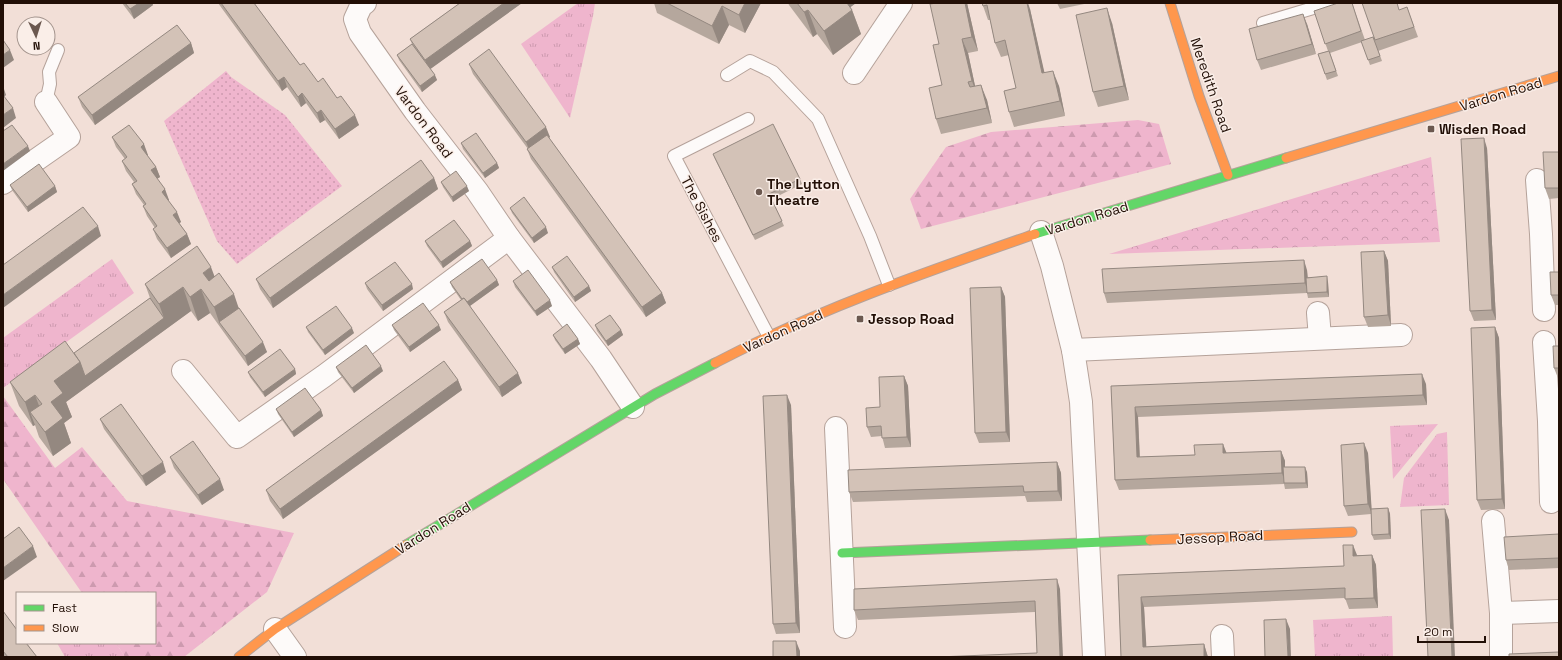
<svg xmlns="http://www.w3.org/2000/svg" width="1562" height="660" font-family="'Space Grotesk',sans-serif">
	<defs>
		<pattern id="grass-tufts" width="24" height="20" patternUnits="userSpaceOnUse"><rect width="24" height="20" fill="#efb5cd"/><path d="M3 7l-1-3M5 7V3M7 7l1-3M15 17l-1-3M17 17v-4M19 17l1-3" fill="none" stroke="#cd9aaf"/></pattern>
		<pattern id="forest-firs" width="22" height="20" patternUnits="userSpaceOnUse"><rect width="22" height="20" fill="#efb5cd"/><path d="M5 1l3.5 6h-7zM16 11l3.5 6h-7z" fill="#cd9aaf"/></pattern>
		<pattern id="park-crowns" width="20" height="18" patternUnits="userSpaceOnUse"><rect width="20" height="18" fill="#efb5cd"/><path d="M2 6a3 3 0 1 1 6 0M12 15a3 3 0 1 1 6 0" fill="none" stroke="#cd9aaf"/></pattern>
		<pattern id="garden-dots" width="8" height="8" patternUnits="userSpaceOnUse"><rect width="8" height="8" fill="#efb5cd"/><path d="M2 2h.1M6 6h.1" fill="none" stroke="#cd9aaf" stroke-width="1.8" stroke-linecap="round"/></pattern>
	</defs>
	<rect width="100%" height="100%" fill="#f2dfd7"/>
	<g fill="url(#grass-tufts)">
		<polygon points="578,3 595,3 593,16 570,118 521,44"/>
		<polygon points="112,259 134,293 3,388 3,338"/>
		<polygon points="1438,424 1393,479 1390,426"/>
		<polygon points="1447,432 1449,505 1400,507 1404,478 1437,434"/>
		<polygon points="1392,616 1393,657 1315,657 1313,620"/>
		<polygon points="57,643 116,643 125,657 65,657"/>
	</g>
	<g fill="url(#forest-firs)">
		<polygon points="1138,120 1159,124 1171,164 921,229 910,199 946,147 991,132"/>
		<polygon points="3,396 55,468 82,447 127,501 294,533 267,592 184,657 125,657 116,643 155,643 155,593 82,593 3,479"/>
	</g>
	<polygon fill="url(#park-crowns)" points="1431,157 1440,242 1109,254"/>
	<polygon fill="url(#garden-dots)" points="226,71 231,77 285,115 342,186 237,264 217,241 164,121"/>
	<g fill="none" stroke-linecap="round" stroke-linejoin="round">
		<g stroke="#b5a29a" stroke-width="14">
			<g id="lane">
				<polyline points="1263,23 1330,3"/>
				<polyline points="727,75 750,61 773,72 818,119 870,236 889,285"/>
				<polyline points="46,102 50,84 49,72 58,50"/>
				<polyline points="748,119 674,156 768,335"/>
			</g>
		</g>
		<g stroke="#b5a29a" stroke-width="24">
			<g id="street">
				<polyline points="365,3 361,6 355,19 360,33 415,111 477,191 509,238 601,359 633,407"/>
				<polyline points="854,73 901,3"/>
				<polyline points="1537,180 1541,234 1544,310"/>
				<polyline points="3,183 69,137 46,102"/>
				<polyline points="1041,232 1052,266 1073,350 1081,402 1094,657"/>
				<polyline points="1318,313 1320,338"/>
				<polyline points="1544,342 1549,421 1551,502"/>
				<polyline points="1073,350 1401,335"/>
				<polyline points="183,371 237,437 324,376 509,238"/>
				<polyline points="836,428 845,627"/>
				<polyline points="1493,521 1501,613 1501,657"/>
				<polyline points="1501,613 1559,611"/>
				<polyline points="275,629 295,657"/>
				<polyline points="1222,636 1223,657"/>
			</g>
		</g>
		<g stroke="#b5a29a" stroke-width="11">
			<g id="fast">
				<polyline points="1035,234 1286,158"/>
				<polyline points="406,545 655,394 715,363"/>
				<polyline points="842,553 1150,540"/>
			</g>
		</g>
		<g stroke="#b5a29a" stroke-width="11">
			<g id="slow">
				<polyline points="1170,3 1199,96 1228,175"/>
				<polyline points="1286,158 1559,76"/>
				<path d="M715,363c103,-54 211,-91 320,-129"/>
				<polyline points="1150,540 1352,532"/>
				<polyline points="239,657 275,629 406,545"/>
			</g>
		</g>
		<use href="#lane" stroke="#fdfaf9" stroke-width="12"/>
		<use href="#street" stroke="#fdfaf9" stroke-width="22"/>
		<use href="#fast" stroke="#63d668" stroke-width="9"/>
		<use href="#slow" stroke="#ff974d" stroke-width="9"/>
	</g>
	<g fill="#b5a79d">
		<polygon points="122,3 152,3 153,5 134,19"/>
		<polygon points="218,3 254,3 300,65 318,82 337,98 359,125 339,139 325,120 320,123 306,103 301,107 287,87 282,91"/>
		<polygon points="460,3 522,3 430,69 437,80 422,92 399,60 397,55 412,44 410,39"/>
		<polygon points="654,3 761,3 745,33 729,25 719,44 657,13"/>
		<polygon points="788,3 856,3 850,7 852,10 861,34 833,55 817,34 813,37 789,5"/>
		<polygon points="967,3 978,51 968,53 975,86 987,100 992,123 941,134 936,119 942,85"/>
		<polygon points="982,3 1030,9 1044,73 1059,86 1065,116 1014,127 1009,112 1016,88 1009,55 1001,57 995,43 990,20 988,20"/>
		<polygon points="1057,3 1089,3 1060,9"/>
		<polygon points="1352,3 1365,40 1373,37 1400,10 1407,7 1418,37 1378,51 1376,44 1382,61 1370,65 1362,42 1330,53 1338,76 1327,80 1318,54 1328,51 1314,11"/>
		<polygon points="1112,23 1129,100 1098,107 1093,92"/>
		<polygon points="1307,24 1316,54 1261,70 1257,60"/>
		<polygon points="191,43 194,53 95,125 82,107 78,97"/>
		<polygon points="469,64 550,137 549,138 662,293 666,303 646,317 531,159 527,149 528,149 473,74"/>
		<polygon points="112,137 148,155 147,155 156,167 160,177 157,179 169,200 168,200 181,222 179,223 187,234 191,244 171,258 157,239 153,229 155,228 147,216 143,206 144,205 136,194 132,184 134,182 126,171 122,161 125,159 116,147"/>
		<polygon points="461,143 497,163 499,168 485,178 463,149"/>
		<polygon points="1487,148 1496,320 1474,321 1470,311"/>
		<polygon points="1559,152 1559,198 1549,199 1545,188"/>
		<polygon points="713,154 800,179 802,184 772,199 784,226 755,240 715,159"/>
		<polygon points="434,178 438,189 273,308 260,289 256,279"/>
		<polygon points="441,182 469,191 453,202 443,187"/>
		<polygon points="10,185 55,186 57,192 28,212 12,190"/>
		<polygon points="510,208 548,233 534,243 512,213"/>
		<polygon points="425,241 470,241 472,246 443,268 427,246"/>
		<polygon points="1384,251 1388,261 1391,326 1368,327 1364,317"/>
		<polygon points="552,267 589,286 591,291 575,302 554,272"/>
		<polygon points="1307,270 1308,277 1328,282 1329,297 1308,298 1307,293 1107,303 1104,293"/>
		<polygon points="1559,272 1559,305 1555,305 1551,295"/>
		<polygon points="215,276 239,308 267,352 248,366 210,313 198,321 191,311 66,402 72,417 64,423 71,443 53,456 39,437 35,425 33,426 19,406 10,382 74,353 150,298 145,284"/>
		<polygon points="497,280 499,285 470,306 522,383 502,397 448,322 444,312 461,300 452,287 450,282"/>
		<polygon points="513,281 552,306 537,316 515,287"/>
		<polygon points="365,283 413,289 383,311 367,289"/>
		<polygon points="1001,287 1005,297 1010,442 979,443 975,433"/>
		<polygon points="392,325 441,330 410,352 394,330"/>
		<polygon points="595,325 621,330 623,335 608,346 597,331"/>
		<polygon points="306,327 354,333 325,355 308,332"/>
		<polygon points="1495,327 1499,338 1505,509 1481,510 1477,500"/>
		<polygon points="553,335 578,339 580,344 565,354 555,340"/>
		<polygon points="1559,346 1559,378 1558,378 1554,368"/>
		<polygon points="336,367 383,371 354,393 338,372"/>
		<polygon points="295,369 296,374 265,397 250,377 248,372"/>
		<polygon points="904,376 908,386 911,447 885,448 882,436 871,437 867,427 880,407"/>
		<polygon points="458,380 462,390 283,519 270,501 266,490"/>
		<polygon points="1426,384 1427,405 1138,417 1140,457 1281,451 1285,461 1285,467 1307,472 1308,488 1285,489 1284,484 1119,490 1115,480 1111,386"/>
		<polygon points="791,405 800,633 776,634 773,624"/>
		<polygon points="276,409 321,410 323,416 294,437 278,414"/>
		<polygon points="100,419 166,472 146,486 104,429"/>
		<polygon points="1368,453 1371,509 1388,508 1390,514 1391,539 1374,540 1372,535 1371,514 1348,516 1344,506"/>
		<polygon points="170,457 224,490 202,505 174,468"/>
		<polygon points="1057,462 1061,473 1062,501 1027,502 1025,496 853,502 849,492"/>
		<polygon points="1559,534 1559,568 1509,570 1506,560"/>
		<polygon points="1357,555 1372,555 1376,565 1378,608 1349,609 1345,598 1144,607 1146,647 1204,644 1207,654 1208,657 1121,657 1118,575 1344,566"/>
		<polygon points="1060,589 1037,653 1035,612 858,620 854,610"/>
		<polygon points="3,611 37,657 4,657 3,656"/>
	</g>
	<g fill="#948880">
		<polygon points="139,3 152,3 153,5 134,19 130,9"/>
		<polygon points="504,3 522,3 429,70 425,60"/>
		<polygon points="745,3 761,3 745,33 739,15"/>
		<polygon points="841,3 856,3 844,12"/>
		<polygon points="965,3 967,3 978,51 972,37"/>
		<polygon points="1027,3 1028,3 1030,9 1048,88 1042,73"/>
		<polygon points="722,6 729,25 719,44 712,26"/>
		<polygon points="1107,8 1112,23 1129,100 1124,86"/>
		<polygon points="808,10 817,34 813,37 804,12"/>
		<polygon points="852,10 861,34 833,55 824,31"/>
		<polygon points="1303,14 1307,24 1316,54 1312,44"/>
		<polygon points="962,39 968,53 977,95 972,81"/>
		<polygon points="191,43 194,53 95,125 92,115"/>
		<polygon points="10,50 14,60 3,68 3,55"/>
		<polygon points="1053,71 1059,86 1065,116 1060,101"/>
		<polygon points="435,75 437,80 422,92 420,86"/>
		<polygon points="284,77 287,87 282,91 278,81"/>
		<polygon points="981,85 987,100 992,123 987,108"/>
		<polygon points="3,86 6,95 3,98"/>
		<polygon points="302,93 306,103 301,107 298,97"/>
		<polygon points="13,108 16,118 3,128 3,115"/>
		<polygon points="321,110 325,120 320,123 317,113"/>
		<polygon points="355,115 359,125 339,139 335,129"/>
		<polygon points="546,127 550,137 530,152 526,142"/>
		<polygon points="1484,138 1487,148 1496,320 1492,310"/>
		<polygon points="144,144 148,155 145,157 141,147"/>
		<polygon points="28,146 30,151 3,171 3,164"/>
		<polygon points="497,163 499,168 485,178 483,173"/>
		<polygon points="156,167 160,177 155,180 151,170"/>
		<polygon points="434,178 438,189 273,308 270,298"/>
		<polygon points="55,186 57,192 28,212 27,207"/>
		<polygon points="467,186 469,191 453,202 452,197"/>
		<polygon points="165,189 169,200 166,202 162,192"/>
		<polygon points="177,212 181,222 177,225 173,215"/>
		<polygon points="98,226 101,236 3,308 3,295"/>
		<polygon points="546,227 548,233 534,243 532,238"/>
		<polygon points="187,234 191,244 171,258 167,248"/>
		<polygon points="470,241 472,246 443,268 441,262"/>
		<polygon points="1384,251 1388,261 1391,326 1388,315"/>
		<polygon points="1304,260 1307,270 1308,293 1305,283"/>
		<polygon points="211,267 220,291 211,297 203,273"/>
		<polygon points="1327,276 1328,282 1329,297 1327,292"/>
		<polygon points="497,280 499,285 467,308 465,303"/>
		<polygon points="412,284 413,289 383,311 382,305"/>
		<polygon points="589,286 591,291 575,302 574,297"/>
		<polygon points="183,287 191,311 66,402 72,417 64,423 71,443 53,456 45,432 51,402 54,381 80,362 164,318 159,304"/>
		<polygon points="1001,287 1005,297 1010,442 1006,432"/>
		<polygon points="201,289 210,313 198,321 190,297"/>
		<polygon points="662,293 666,303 646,317 642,307"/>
		<polygon points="234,294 242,318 219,322 214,307"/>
		<polygon points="550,300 552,306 537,316 535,311"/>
		<polygon points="439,325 441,330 410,352 409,347"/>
		<polygon points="1495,327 1499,338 1505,509 1502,499"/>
		<polygon points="352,328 354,333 325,355 323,350"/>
		<polygon points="621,330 623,335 608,346 606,341"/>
		<polygon points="578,339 580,344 565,354 563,349"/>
		<polygon points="263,342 267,352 248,366 245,356"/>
		<polygon points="381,366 383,371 354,393 352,388"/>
		<polygon points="295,369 296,374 265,397 263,392"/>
		<polygon points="518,373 522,383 502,397 499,387"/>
		<polygon points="1422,374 1426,384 1427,405 1423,395"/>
		<polygon points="904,376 908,386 911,447 907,437"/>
		<polygon points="458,380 462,390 283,519 280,509"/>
		<polygon points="35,395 44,419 30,412 35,425 33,426 25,402"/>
		<polygon points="787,395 791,405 800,633 796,623"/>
		<polygon points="1135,407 1138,417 1140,467 1137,457"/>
		<polygon points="321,410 323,416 294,437 292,432"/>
		<polygon points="1364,443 1368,453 1372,514 1368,504"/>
		<polygon points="1223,444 1227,454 1223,453"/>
		<polygon points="1281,451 1285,461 1285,483 1282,473"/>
		<polygon points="163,462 166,472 146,486 142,476"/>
		<polygon points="1057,462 1061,473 1062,501 1058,491"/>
		<polygon points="1305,467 1307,472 1308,488 1306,483"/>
		<polygon points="220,479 224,490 202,505 198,495"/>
		<polygon points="1388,508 1390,514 1391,539 1389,534"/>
		<polygon points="1445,509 1449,520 1455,657 1452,657"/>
		<polygon points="1353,545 1357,555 1357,566 1353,556"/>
		<polygon points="33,546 37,557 3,581 3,568"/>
		<polygon points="1372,555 1376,565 1378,608 1374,598"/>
		<polygon points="1057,579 1060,589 1063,657 1060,657"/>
		<polygon points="1141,597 1144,607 1147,657 1143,647"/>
		<polygon points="1286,619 1290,629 1291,657 1288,657"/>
		<polygon points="796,641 800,651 800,657 797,657"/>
		<polygon points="1204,644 1207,654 1208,657 1204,657"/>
	</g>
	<g fill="#d3c2b7" stroke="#948880">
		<polygon points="125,3 139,3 130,9"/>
		<polygon points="221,3 254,3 300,65 304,63 318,82 323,78 337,98 341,96 355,115 335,129 321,110 317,113 302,93 298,97 284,77 278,81"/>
		<polygon points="460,3 504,3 425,60 410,39"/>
		<polygon points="667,3 745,3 739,15 722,6 712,26"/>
		<polygon points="797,3 847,3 852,10 824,31 808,10 804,12"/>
		<polygon points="937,3 965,3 972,37 962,39 972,81 968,82 970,87 981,85 987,108 936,119 929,88 942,85 933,45 939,44 930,4"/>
		<polygon points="982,3 1027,3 1042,73 1053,71 1060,101 1009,112 1004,91 1016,88 1005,40 995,43 987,5 983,6"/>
		<polygon points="1338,3 1352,3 1361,31 1325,44 1314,11"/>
		<polygon points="1362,3 1397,3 1399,10 1407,7 1414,27 1375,40"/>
		<polygon points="1107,8 1124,86 1093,92 1076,15"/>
		<polygon points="1303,14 1312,44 1257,60 1249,29"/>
		<polygon points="177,25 191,43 92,115 78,97"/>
		<polygon points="1373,37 1380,56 1368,60 1361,41"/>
		<polygon points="3,40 10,50 3,55"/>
		<polygon points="412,44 435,75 420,86 397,55"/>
		<polygon points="489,49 546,127 526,142 469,64"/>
		<polygon points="1329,51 1336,71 1325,74 1318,54"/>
		<polygon points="3,95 13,108 3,115"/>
		<polygon points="773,124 800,179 769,194 782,221 753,235 713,154"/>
		<polygon points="12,125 28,146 3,164 3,131"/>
		<polygon points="129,125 144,144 141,147 156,167 151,170 165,189 162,192 177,212 173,215 187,234 167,248 153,229 157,226 143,206 146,204 132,184 137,181 122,161 127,157 112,137"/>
		<polygon points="476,133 497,163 483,173 461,143"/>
		<polygon points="547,135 662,293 642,307 527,149"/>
		<polygon points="1484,138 1492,310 1470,311 1461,139"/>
		<polygon points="1543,152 1559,152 1559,188 1545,188"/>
		<polygon points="421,160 434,178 270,298 256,279"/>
		<polygon points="39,164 55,186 27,207 10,185"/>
		<polygon points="456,171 467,186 452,197 441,182"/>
		<polygon points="524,197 546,227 532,238 510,208"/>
		<polygon points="83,207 98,226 3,295 3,265"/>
		<polygon points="454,220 470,241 441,262 425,241"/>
		<polygon points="197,246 211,267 203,273 209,281 219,273 234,294 214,307 201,289 190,297 183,287 159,304 145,284"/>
		<polygon points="1384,251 1388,315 1364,317 1361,252"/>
		<polygon points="567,256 589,286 574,297 552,267"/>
		<polygon points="482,259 497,280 467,302 464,298 462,299 450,282"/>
		<polygon points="1304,260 1305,283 1104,293 1102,269"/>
		<polygon points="395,262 412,284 382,305 365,283"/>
		<polygon points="528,270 550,300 535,311 513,281"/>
		<polygon points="1550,272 1559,272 1559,295 1551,295"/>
		<polygon points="1327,276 1327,292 1307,293 1306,278"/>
		<polygon points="1001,287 1006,432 975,433 970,288"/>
		<polygon points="150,298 164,318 85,376 80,362 74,353"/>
		<polygon points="464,298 518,373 499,387 444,312"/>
		<polygon points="423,303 439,325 409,347 392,325"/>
		<polygon points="336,306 352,328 323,350 306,327"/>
		<polygon points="239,308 263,342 245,356 219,322"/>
		<polygon points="610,315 621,330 606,341 595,325"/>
		<polygon points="567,324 578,339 563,349 553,335"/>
		<polygon points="1495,327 1502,499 1477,500 1471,328"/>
		<polygon points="65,341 80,362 54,381 63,393 51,402 63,418 45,432 30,412 42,404 35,395 25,402 10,382"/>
		<polygon points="366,345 381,366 352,388 336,367"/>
		<polygon points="1553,346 1559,346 1559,368 1554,368"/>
		<polygon points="280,349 295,369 263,392 248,372"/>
		<polygon points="444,361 458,380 280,509 266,490"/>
		<polygon points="1422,374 1423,395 1135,407 1137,457 1195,455 1194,445 1223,444 1223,453 1281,451 1282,473 1115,480 1111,386"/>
		<polygon points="904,376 907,437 882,438 881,426 867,427 866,408 880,407 879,377"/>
		<polygon points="305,388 321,410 292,432 276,409"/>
		<polygon points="787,395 796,623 773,624 763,396"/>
		<polygon points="121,404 163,462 142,476 100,419"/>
		<polygon points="193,441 220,479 198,495 170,457"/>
		<polygon points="1364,443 1368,504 1344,506 1341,445"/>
		<polygon points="1057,462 1058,491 1024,492 1023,486 849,492 848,470"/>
		<polygon points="1283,467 1305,467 1306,483 1284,483"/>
		<polygon points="1388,508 1389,534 1372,535 1371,509"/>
		<polygon points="1445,509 1452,657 1428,657 1421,510"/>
		<polygon points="19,527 33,546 3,568 3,539"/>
		<polygon points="1559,534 1559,558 1506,560 1504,537"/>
		<polygon points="1343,545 1353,545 1353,556 1372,555 1374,598 1345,599 1345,588 1141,597 1143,647 1204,644 1204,657 1121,657 1118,575 1344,566"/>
		<polygon points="1057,579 1060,657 937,657 1037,653 1035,601 854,610 854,589"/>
		<polygon points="3,611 17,630 17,643 26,643 37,657 8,657 3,651"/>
		<polygon points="1286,619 1288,657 1265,657 1264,620"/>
		<polygon points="773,641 796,641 797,657 773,657"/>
		<polygon points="1559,652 1559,657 1509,657 1509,654"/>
	</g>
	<g fill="#6b584f" stroke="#faeee8" stroke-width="1.5">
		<rect x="1427" y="125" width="8" height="8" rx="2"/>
		<circle cx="759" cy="192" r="4"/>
		<rect x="856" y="315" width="8" height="8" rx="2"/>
	</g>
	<g text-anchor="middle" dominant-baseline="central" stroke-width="3" stroke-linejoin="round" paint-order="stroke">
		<g font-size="14" fill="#220f06" stroke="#faeee8">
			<text transform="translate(1211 85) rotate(71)">Meredith Road</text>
			<text transform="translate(1501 94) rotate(-17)">Vardon Road</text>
			<text transform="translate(424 122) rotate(53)">Vardon Road</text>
			<text transform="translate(702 209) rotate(62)">The Sishes</text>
			<text transform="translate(1087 218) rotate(-17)">Vardon Road</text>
			<text transform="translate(783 331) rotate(-24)">Vardon Road</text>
			<text transform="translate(433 528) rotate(-32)">Vardon Road</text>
			<text transform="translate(1220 537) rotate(-3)">Jessop Road</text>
		</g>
		<g font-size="14" font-weight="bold" fill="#220f06" stroke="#faeee8" text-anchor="start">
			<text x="1439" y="129">Wisden Road</text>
			<text x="767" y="184">The Lytton<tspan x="767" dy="16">Theatre</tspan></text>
			<text x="868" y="319">Jessop Road</text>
		</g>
	</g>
	<rect width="1562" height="660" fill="none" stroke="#220f06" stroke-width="8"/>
	<rect x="16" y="592" width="140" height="52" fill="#faeee8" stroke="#a4958e"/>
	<rect x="24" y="605" width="20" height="6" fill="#63d668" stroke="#a4958e"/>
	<text x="52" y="612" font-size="12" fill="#220f06">Fast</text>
	<rect x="24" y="625" width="20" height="6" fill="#ff974d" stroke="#a4958e"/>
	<text x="52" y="632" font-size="12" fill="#220f06">Slow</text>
	<g transform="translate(36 36) rotate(176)"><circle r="19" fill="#faeee8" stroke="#a4958e"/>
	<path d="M0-3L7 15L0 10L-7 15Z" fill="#6b584f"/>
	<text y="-6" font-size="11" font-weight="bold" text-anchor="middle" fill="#220f06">N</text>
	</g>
	<path d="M1418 636v6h67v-6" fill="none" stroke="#220f06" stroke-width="2"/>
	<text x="1424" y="636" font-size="12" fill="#220f06" stroke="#faeee8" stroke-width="3" paint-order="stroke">20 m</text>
</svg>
